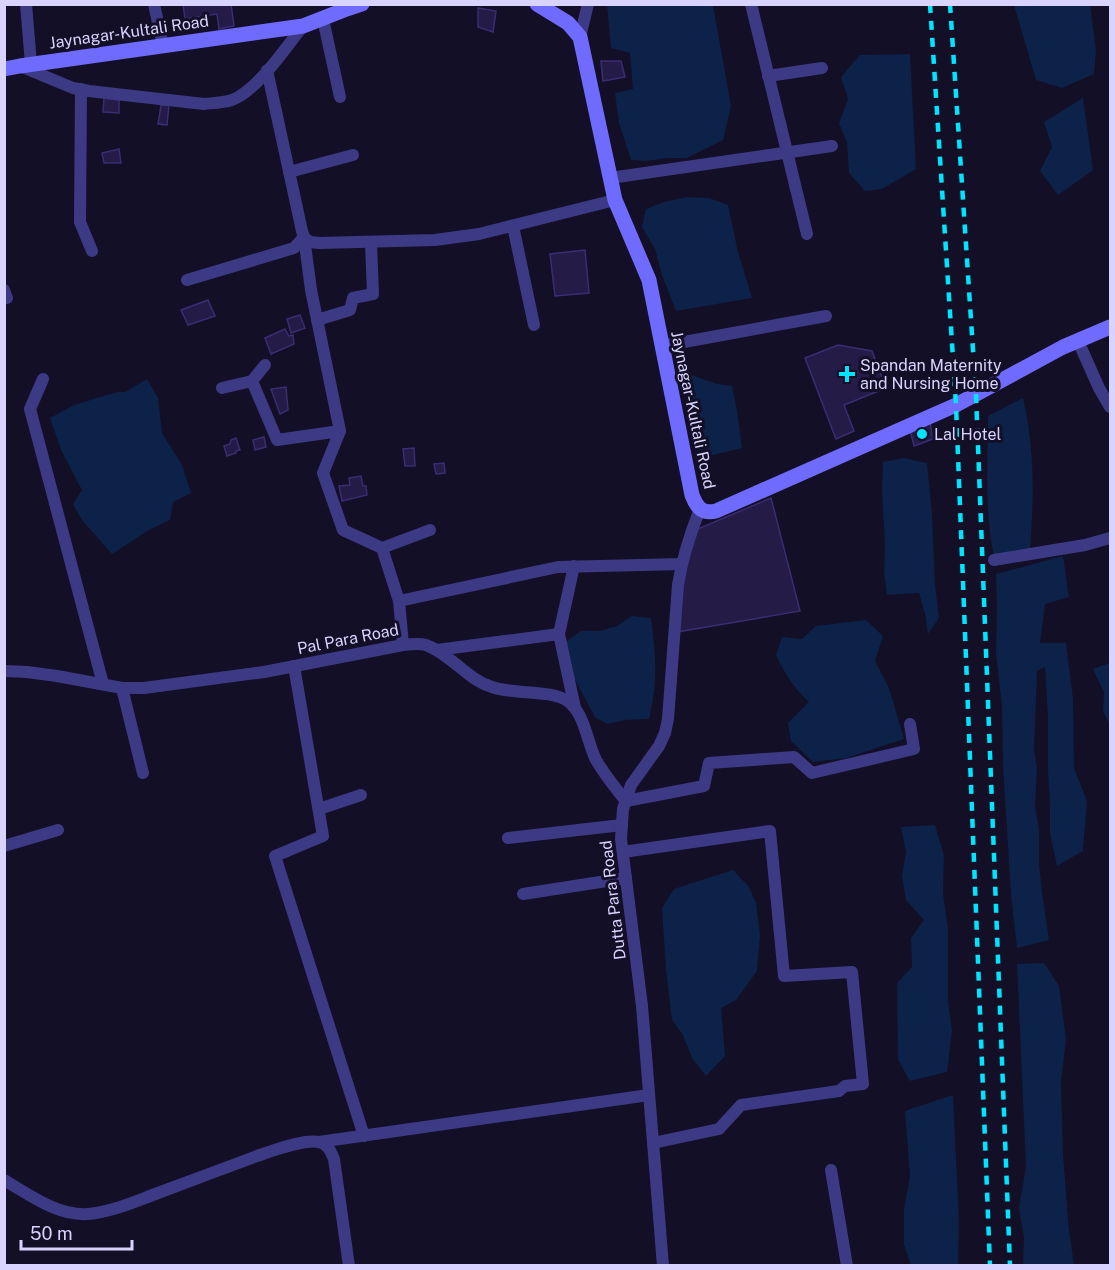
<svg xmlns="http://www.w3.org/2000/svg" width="1115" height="1270" font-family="'Public Sans',sans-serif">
	<rect width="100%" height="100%" fill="#130f26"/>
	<g fill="#0c2248">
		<polygon points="607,4 713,5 731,106 723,140 687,158 666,158 647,161 631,160 619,123 615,93 633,89 630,53 611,48"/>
		<polygon points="1014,5 1090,5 1096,50 1094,74 1062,88 1036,80"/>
		<polygon points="910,54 916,169 882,189 865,191 849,173 847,143 839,123 848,99 841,77 860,55"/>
		<polygon points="1083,98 1093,170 1058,195 1040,171 1052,147 1044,122"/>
		<polygon points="687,197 709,198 728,205 738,252 752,298 676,311 662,275 655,249 642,227 646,209 664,202"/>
		<polygon points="683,372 717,384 732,386 737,411 742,448 701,458"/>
		<polygon points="147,379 158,398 162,433 182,465 191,493 173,502 170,520 149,530 112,554 82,520 73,504 82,490 62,452 50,418 74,405 117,392 125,392"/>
		<path d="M1023,398c12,53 11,98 7,151l-36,7c-10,-46 -6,-93 -6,-140z"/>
		<polygon points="904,458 927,463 932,515 935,584 939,618 928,634 925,614 919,593 887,595 884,571 885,546 882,489 883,462"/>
		<polygon points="1063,556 1069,597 1045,604 1040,643 1066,643 1073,699 1074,768 1087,801 1083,851 1057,866 1050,834 1050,803 1048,772 1048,716 1045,667 1037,671 1034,750 1037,768 1035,806 1039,830 1039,864 1042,892 1049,940 1017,948 1011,895 1003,767 1002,707 996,653 997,606 996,574"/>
		<path d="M632,616l19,2c3,24 6,49 3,73 -1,9 -3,19 -5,28l-24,1 -18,4 -12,-7 -21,-39 -8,-36 15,-11h19l17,-5z"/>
		<path d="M866,620l17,16 -8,25 14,27 15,51 -58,19 -33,4 -22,-21 -3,-18 21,-21c-15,-14 -24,-28 -33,-47l6,-18 20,2 14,-13z"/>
		<polygon points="1110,663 1110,725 1103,711 1104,692 1093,669"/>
		<polygon points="935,825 944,856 943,894 948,929 948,1001 952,1031 947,1072 910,1081 898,1060 897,983 912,967 911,938 924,920 906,900 902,876 906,852 901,827"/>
		<polygon points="733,870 749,887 756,903 760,935 757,971 736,1000 721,1008 725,1056 706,1076 692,1058 683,1035 672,1020 666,970 662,908 674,889"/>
		<polygon points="1044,963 1059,986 1066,1039 1061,1082 1063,1155 1069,1230 1074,1265 1023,1265 1024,1238 1019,1208 1026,1167 1017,964"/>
		<polygon points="953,1095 959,1222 958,1265 911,1265 904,1245 904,1209 910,1176 905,1111"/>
	</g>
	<g fill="#241b47" stroke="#3b2d73" stroke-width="1.5">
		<polygon points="183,4 231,4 234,26 219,29 217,14 185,19"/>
		<polygon points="478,8 496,11 493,32 478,27"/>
		<polygon points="601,61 621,61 625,77 603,81"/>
		<polygon points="104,98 119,100 119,113 103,112"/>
		<polygon points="161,105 169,105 167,125 158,124"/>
		<polygon points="119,149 121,163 104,163 102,153"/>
		<polygon points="585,250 589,293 555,296 550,254"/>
		<polygon points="208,300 215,316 188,325 181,310"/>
		<polygon points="300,315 305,328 291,333 287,319"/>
		<polygon points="285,329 289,336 293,335 294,344 271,354 265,338"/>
		<polygon points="838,345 872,351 886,388 844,405 854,431 836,439 805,358"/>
		<polygon points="286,387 288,410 280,414 271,389"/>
		<polygon points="930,422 933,439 914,446 910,430"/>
		<polygon points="264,437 266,447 255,450 253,440"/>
		<polygon points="236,438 240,450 236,451 236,453 227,456 224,446 230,444 231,440"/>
		<polygon points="414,448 415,466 405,466 403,449"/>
		<polygon points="444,463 445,473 436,474 434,464"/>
		<polygon points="361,476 363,486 366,486 367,495 342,501 339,486 350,485 349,478"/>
		<polygon points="771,498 800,611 677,632 683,564 693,531"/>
	</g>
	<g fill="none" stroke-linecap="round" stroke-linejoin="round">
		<g stroke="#3d3a85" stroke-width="12">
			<polyline points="26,4 31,64"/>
			<polyline points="154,4 163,46"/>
			<polyline points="751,4 807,234"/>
			<polyline points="323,19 340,97"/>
			<polyline points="580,37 588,4"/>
			<path d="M20,66l53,22 16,3 115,13c9,-1 18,-1 28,-4 26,-10 53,-52 71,-74"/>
			<polyline points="267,70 302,231 304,237 310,242 319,243 435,240 479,234 615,200"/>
			<polyline points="768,76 822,68"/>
			<polyline points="81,89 80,222 92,251"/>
			<polyline points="289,172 353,155"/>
			<polyline points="610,178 832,146"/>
			<polyline points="513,226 534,325"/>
			<polyline points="304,237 311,290 340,431 323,473 343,530 382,548 399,601"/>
			<polyline points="187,280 294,248 304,237"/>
			<polyline points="4,290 7,298"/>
			<polyline points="317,320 350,310 353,298 373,294 371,243"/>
			<polyline points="1078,341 1099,388 1110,407"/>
			<polyline points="662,346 826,316"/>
			<polyline points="265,365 252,381 277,440 340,431"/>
			<polyline points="43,379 30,409 103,684"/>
			<polyline points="222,388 252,381"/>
			<polyline points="382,548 430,530"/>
			<polyline points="994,560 1085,545 1110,538"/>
			<polyline points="574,566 559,634 575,708"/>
			<polyline points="403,645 399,601 558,567 682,564"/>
			<polyline points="437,650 559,634"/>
			<polyline points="294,666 323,836 275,856 364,1136"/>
			<path d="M4,671l23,1 30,4 65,12h22l120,-16 139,-27c8,-1 17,-2 23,0 25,9 40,34 66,42 22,8 60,2 77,15 16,13 18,40 27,58 9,15 19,28 30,41l78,-15 5,-23 85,-6 18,16 102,-24 -4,-25"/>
			<polyline points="122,688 143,773"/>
			<polyline points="319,809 361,795"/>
			<polyline points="508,838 622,825"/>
			<polyline points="4,846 58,830"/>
			<polyline points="623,852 770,831 784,976 852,972 863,1084 845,1086 839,1091 741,1105 719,1129 653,1143"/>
			<polyline points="523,894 626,878"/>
			<polyline points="319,1142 649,1095"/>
			<polyline points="831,1170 847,1266"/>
			<path d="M4,1180c26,15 53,36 84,34 24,-2 48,-13 70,-21 33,-12 66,-25 99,-37 15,-5 46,-17 62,-14 9,2 12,10 15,17l15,107"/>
			<path d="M663,1266l-21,-260 -21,-167 2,-30 8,-24 28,-39 6,-13 3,-14 10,-134c4,-26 12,-51 22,-76"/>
		</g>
		<g stroke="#6f6bff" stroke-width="15">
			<path d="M537,4l31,19 12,14 35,163 34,80 43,215c5,13 10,19 24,16l240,-106 107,-58 47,-20"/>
			<polyline points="4,69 20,66 303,26 344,10 362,4"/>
		</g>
		<g stroke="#00e5ff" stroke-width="4.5" stroke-dasharray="9 8" stroke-linecap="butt">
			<polyline points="930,4 956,405 990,1266"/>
			<polyline points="950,4 976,395 1010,1266"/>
		</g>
	</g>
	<g fill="#00e5ff" stroke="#130f26" stroke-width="2">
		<path d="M844 365h6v6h6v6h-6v6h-6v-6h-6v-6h6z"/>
		<circle cx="922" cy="434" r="6"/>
	</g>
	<g text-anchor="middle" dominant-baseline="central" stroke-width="6" stroke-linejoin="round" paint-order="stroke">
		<g font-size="16" fill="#d9d4ff" stroke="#130f26">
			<text transform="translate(129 32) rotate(-8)">Jaynagar-Kultali Road</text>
			<text transform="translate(693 410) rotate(78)">Jaynagar-Kultali Road</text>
			<text transform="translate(348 639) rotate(-11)">Pal Para Road</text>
			<text transform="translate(613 900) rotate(-97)">Dutta Para Road</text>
		</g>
		<g font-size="16" fill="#d9d4ff" stroke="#130f26" text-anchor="start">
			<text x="860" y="365">Spandan Maternity<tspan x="860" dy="18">and Nursing Home</tspan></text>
			<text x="934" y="434">Lal Hotel</text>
		</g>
	</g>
	<rect width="1115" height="1270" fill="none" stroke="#d9d4ff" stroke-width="12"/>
	<path d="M21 1240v9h111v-9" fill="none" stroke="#d9d4ff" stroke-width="3"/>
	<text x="30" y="1240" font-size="18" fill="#d9d4ff" stroke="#130f26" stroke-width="4.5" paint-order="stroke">50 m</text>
</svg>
